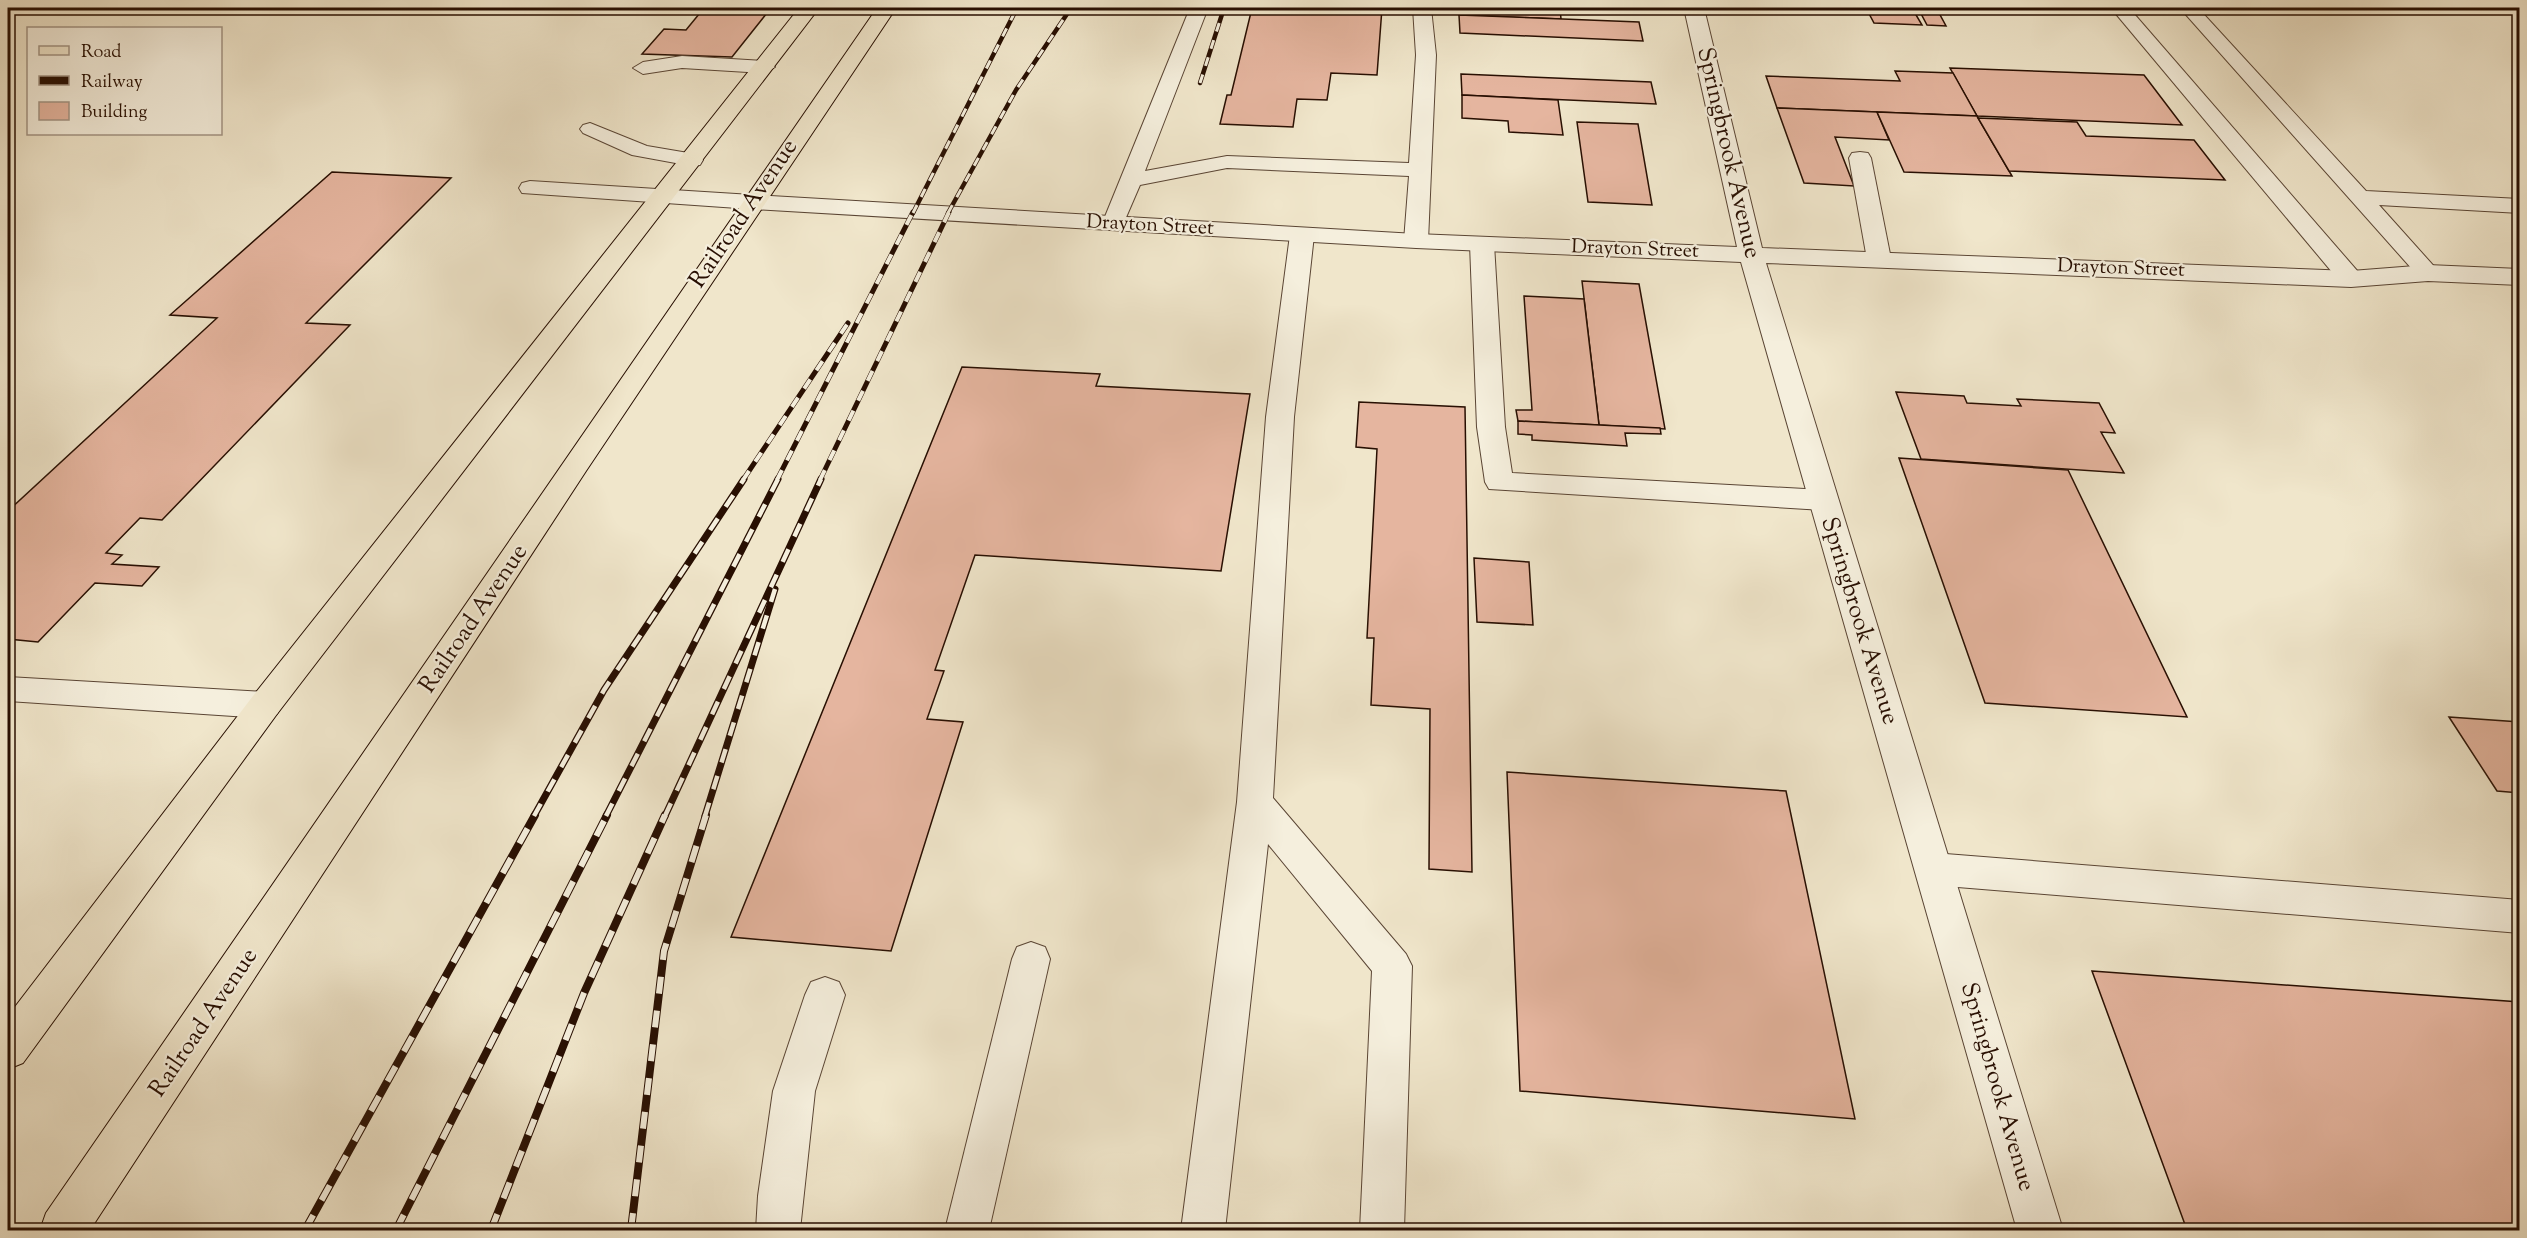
<svg xmlns="http://www.w3.org/2000/svg" width="2527" height="1238" font-family="'Sorts Mill Goudy',serif">
	<rect width="100%" height="100%" fill="#f0e6cb"/>
	<filter id="stains"><feTurbulence type="fractalNoise" baseFrequency=".00333" numOctaves="4"/><feColorMatrix values="0 0 0 0 .2 0 0 0 0 .09 0 0 0 0 .02 0 0 0 .5 -.17"/></filter>
	<radialGradient id="worn" r=".72"><stop offset=".6" stop-color="#630" stop-opacity="0"/><stop offset="1" stop-color="#630" stop-opacity=".3"/></radialGradient>
	<g fill="#e5b59f" stroke="#280f02" stroke-width="1.5">
		<polygon points="704,8 771,8 732,57 642,54 664,29 686,30"/>
		<polygon points="1252,8 1382,8 1377,75 1331,73 1327,100 1297,99 1293,127 1220,124 1227,95 1231,95"/>
		<polygon points="1459,8 1560,8 1561,19 1459,15"/>
		<polygon points="1866,8 1912,8 1922,25 1874,23"/>
		<polygon points="1918,8 1932,8 1935,13 1939,13 1946,26 1927,25"/>
		<polygon points="1459,15 1639,22 1643,41 1460,33"/>
		<polygon points="1950,68 2144,75 2182,125 1977,116"/>
		<polygon points="1895,71 1953,73 1977,116 1777,108 1766,76 1900,81"/>
		<polygon points="1461,74 1651,82 1656,104 1462,95"/>
		<polygon points="1462,95 1558,100 1563,135 1509,132 1508,121 1462,118"/>
		<polygon points="1777,108 1877,112 1889,140 1835,137 1854,186 1804,183"/>
		<polygon points="1877,112 1977,116 2012,176 1904,172"/>
		<polygon points="1978,118 2077,122 2086,136 2194,140 2225,180 2009,171"/>
		<polygon points="1577,122 1638,124 1652,205 1588,202"/>
		<polygon points="332,172 451,178 306,323 350,325 162,520 140,518 106,553 122,555 112,564 159,567 142,586 95,583 38,642 8,639 8,511 217,318 170,315"/>
		<polygon points="1582,281 1639,284 1665,429 1599,425"/>
		<polygon points="1524,296 1584,299 1599,425 1518,421 1516,410 1532,410"/>
		<polygon points="962,367 1100,374 1096,386 1250,394 1221,571 975,555 935,670 944,671 927,719 963,722 891,951 731,937"/>
		<polygon points="1896,392 1964,396 1967,403 2021,406 2017,399 2099,403 2115,433 2101,432 2124,473 1921,459"/>
		<polygon points="1359,402 1465,407 1472,872 1429,869 1430,709 1371,705 1374,638 1367,638 1377,449 1356,447"/>
		<polygon points="1518,421 1660,428 1661,434 1625,433 1627,446 1532,440 1532,435 1518,434"/>
		<polygon points="1899,458 2068,470 2187,717 1985,703"/>
		<polygon points="1474,558 1529,562 1533,625 1477,622"/>
		<polygon points="2449,717 2520,722 2520,793 2497,791"/>
		<polygon points="1507,772 1786,791 1855,1119 1520,1091"/>
		<polygon points="2092,971 2520,1002 2520,1230 2187,1230"/>
	</g>
	<g fill="none" stroke-linecap="round" stroke-linejoin="round">
		<g stroke="#5a4534" stroke-width="2">
			<g id="lane">
				<polygon points="1190,8 1208,8 1145,171 1227,156 1409,163 1416,55 1413,8 1431,8 1436,55 1428,241 1424,246 1408,246 1404,241 1409,176 1227,168 1140,185 1121,229 1105,229 1102,224"/>
				<polygon points="2111,8 2129,8 2360,274 2363,279 2360,284 2351,286 2342,284"/>
				<polygon points="2180,8 2198,8 2366,191 2520,199 2520,213 2379,205 2440,273 2436,278 2428,280 2420,278"/>
				<polygon points="682,56 765,61 775,67 765,73 682,68 643,74 633,68 643,62"/>
				<polygon points="590,123 647,146 700,155 703,160 700,165 692,166 632,155 583,133 580,129 583,125"/>
				<polygon points="1860,152 1868,153 1871,158 1891,259 1887,264 1871,264 1867,259 1849,158 1852,153"/>
				<polygon points="530,181 752,195 760,197 763,202 760,207 752,209 522,193 519,188 522,183"/>
				<polygon points="1302,228 1310,230 1314,235 1294,417 1273,798 1406,954 1412,966 1404,1230 1360,1230 1372,971 1268,844 1225,1230 1181,1230 1237,802 1266,417 1290,235 1294,230"/>
				<polygon points="1482,237 1490,239 1494,244 1505,427 1512,473 1823,490 1833,493 1837,500 1833,507 1823,510 1489,489 1485,482 1477,427 1470,244 1474,239"/>
				<polygon points="8,677 265,692 277,696 282,705 277,714 265,718 8,701"/>
				<polygon points="1933,853 2520,900 2520,933 1933,885 1920,880 1915,869 1920,858"/>
				<polygon points="1031,942 1045,947 1050,959 989,1230 945,1230 1012,959 1017,947"/>
				<polygon points="825,977 839,982 845,995 815,1091 800,1230 756,1230 758,1196 773,1091 805,995 811,982"/>
			</g>
		</g>
		<g stroke="#5a4534" stroke-width="2">
			<polygon id="street" points="1684,8 1704,8 1762,248 2351,271 2428,265 2520,269 2520,285 2428,281 2351,287 1766,263 2063,1230 2017,1230 1741,262 1416,248 752,209 744,207 740,202 744,197 752,195 1416,234 1737,247"/>
		</g>
		<g stroke="#280f02" stroke-width="2">
			<g id="primary">
				<polygon points="799,8 819,8 277,714 23,1063 8,1069 8,1016 253,696"/>
				<polygon points="877,8 896,8 586,471 90,1230 40,1230 46,1213"/>
			</g>
		</g>
		<use href="#lane" fill="#f5efdd" fill-rule="evenodd"/>
		<use href="#street" fill="#f5efdd" fill-rule="evenodd"/>
		<use href="#primary" fill="#f0e6cb" fill-rule="evenodd"/>
		<g stroke="#280f02" stroke-width="4.5">
			<g id="rail-far3">
				<polyline points="1200,83 1224,8"/>
				<polyline points="913,213 1017,8"/>
				<polyline points="948,213 1016,90 1071,8"/>
			</g>
		</g>
		<g stroke="#280f02" stroke-width="5">
			<g id="rail-far2">
				<polyline points="743,480 848,323"/>
				<polyline points="777,480 913,212"/>
				<polyline points="820,480 949,212"/>
			</g>
		</g>
		<g stroke="#280f02" stroke-width="7">
			<g id="rail-far1">
				<polyline points="534,816 604,690 744,479"/>
				<polyline points="606,816 778,479"/>
				<polyline points="665,816 821,479"/>
				<polyline points="705,816 775,589"/>
			</g>
		</g>
		<g stroke="#280f02" stroke-width="8">
			<g id="rail">
				<polyline points="305,1230 535,815"/>
				<polyline points="396,1230 607,815"/>
				<polyline points="491,1230 584,993 665,815"/>
				<polyline points="631,1230 664,951 706,815"/>
			</g>
		</g>
		<use href="#rail-far3" stroke="#f5efdd" stroke-width="3" stroke-dasharray="9" stroke-linecap="butt"/>
		<use href="#rail-far2" stroke="#f5efdd" stroke-width="4" stroke-dasharray="11" stroke-linecap="butt"/>
		<use href="#rail-far1" stroke="#f5efdd" stroke-width="4.5" stroke-dasharray="14" stroke-linecap="butt"/>
		<use href="#rail" stroke="#f5efdd" stroke-width="6" stroke-dasharray="17" stroke-linecap="butt"/>
	</g>
	<g text-anchor="middle" dominant-baseline="central" stroke-width="4.5" stroke-linejoin="round" paint-order="stroke">
		<g font-size="20" fill="#280f02" stroke="#f5efdd">
			<text transform="translate(1150 226) rotate(3)">Drayton Street</text>
			<text transform="translate(1635 250) rotate(2)">Drayton Street</text>
			<text transform="translate(2121 269) rotate(2)">Drayton Street</text>
		</g>
		<g font-size="24" fill="#280f02" stroke="#f5efdd">
			<text transform="translate(1728 153) rotate(77)">Springbrook Avenue</text>
			<text transform="translate(744 214) rotate(-56)">Railroad Avenue</text>
			<text transform="translate(474 619) rotate(-56)">Railroad Avenue</text>
			<text transform="translate(1859 621) rotate(73)">Springbrook Avenue</text>
			<text transform="translate(204 1023) rotate(-56)">Railroad Avenue</text>
			<text transform="translate(1997 1087) rotate(74)">Springbrook Avenue</text>
		</g>
	</g>
	<rect width="2527" height="1238" fill="none" stroke="#f0e6cb" stroke-width="30"/>
	<rect x="9" y="9" width="2509" height="1220" fill="none" stroke="#280f02" stroke-width="3"/>
	<rect x="15" y="15" width="2497" height="1208" fill="none" stroke="#280f02" stroke-width="1.5"/>
	<rect x="27" y="27" width="195" height="108" fill="#f5efdd" stroke="#a39585" stroke-width="1.5"/>
	<rect x="39" y="46" width="30" height="9" fill="#f0e6cb" stroke="#a39585" stroke-width="1.5"/>
	<text x="81" y="57" font-size="18" fill="#280f02">Road</text>
	<rect x="39" y="76" width="30" height="9" fill="#280f02" stroke="#a39585" stroke-width="1.5"/>
	<text x="81" y="87" font-size="18" fill="#280f02">Railway</text>
	<rect x="39" y="102" width="30" height="18" fill="#e5b59f" stroke="#a39585" stroke-width="1.5"/>
	<text x="81" y="117" font-size="18" fill="#280f02">Building</text>
	<rect width="100%" height="100%" filter="url(#stains)"/>
	<rect width="100%" height="100%" fill="url(#worn)"/>
</svg>
